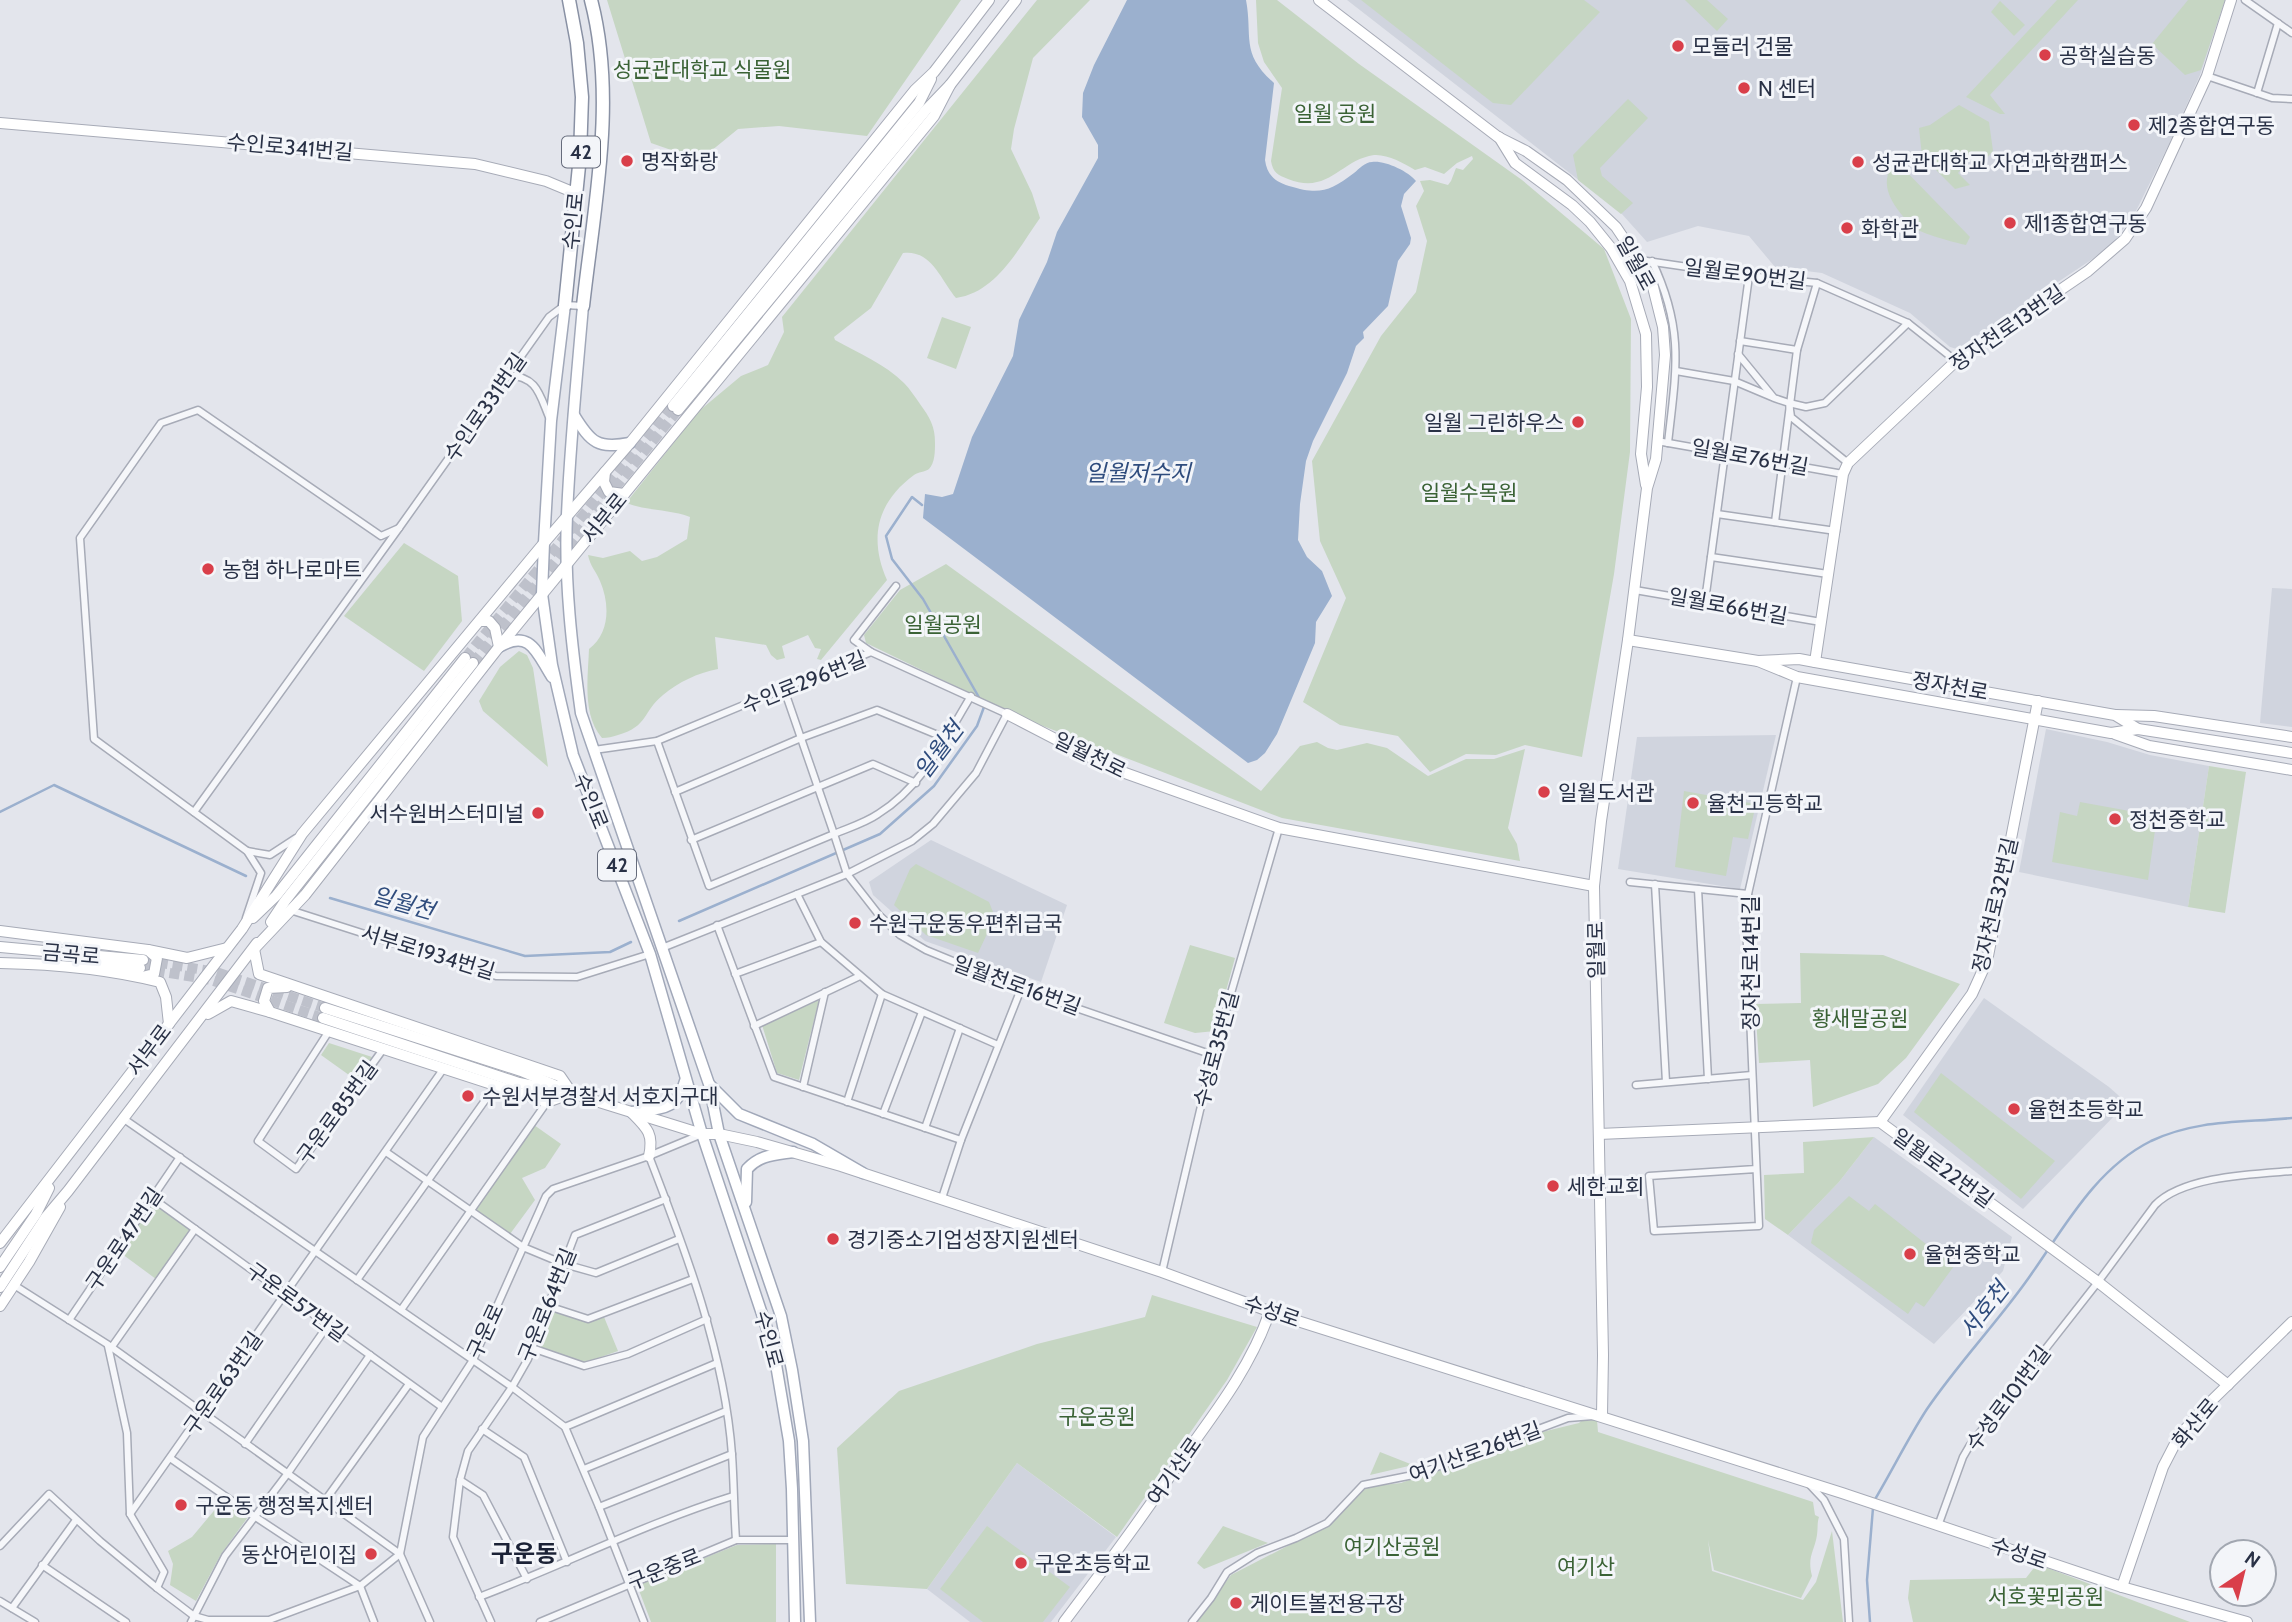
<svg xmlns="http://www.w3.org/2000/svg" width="2292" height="1622" font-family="Cabin,'Noto Sans KR',sans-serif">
	<rect width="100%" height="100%" fill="#e3e5ec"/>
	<g fill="#d0d4de">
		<polygon points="1347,0 2225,0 2200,75 2169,144 2135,213 2113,243 2091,260 1957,349 1950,347 1910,313 1822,273 1775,267 1749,236 1698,226 1647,242 1621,213"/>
		<polygon points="2272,588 2292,589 2292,727 2260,723"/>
		<polygon points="2046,729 2107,742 2150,755 2209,766 2188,907 2019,872"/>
		<polygon points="1776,735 1740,889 1618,869 1637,737"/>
		<polygon points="931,840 1067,905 1041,982 925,941 873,895 869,882"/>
		<polygon points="1984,998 2109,1087 2127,1103 2023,1209 1903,1115"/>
		<polygon points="1874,1137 2012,1237 2003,1271 1934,1344 1788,1235 1839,1182"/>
		<polygon points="1017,1463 1116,1537 1051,1622 970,1622 927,1589"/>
	</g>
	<g fill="#c6d6c3">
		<polygon points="607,0 961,0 867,136 779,126 738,129 700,160 651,143"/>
		<path d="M1037,0h53l-57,58 -19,71 -3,20 21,44 8,25c-22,31 -43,74 -84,80 -15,-18 -25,-49 -53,-45l-32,55 -37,29 1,3c23,13 50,24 69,43 6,6 11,14 16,21 10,14 15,22 15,39 0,8 0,20 -6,26 -4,3 -11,3 -15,6 -38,28 -45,64 -27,105l-66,80 -4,-1 4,-10 -6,-1 -7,-13 -26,11 3,12 -8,2 -6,-5 -5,-10 -51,-8 3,32c-21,4 -39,13 -55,26 -21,17 -14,31 -45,40 -6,2 -10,3 -16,3 -20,-23 -14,-61 -13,-89 21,-16 21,-45 11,-68 -4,-10 -10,-15 -12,-26l15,3 27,-7 12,10 15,-4 30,-18 3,-22c-21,-8 -43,-6 -64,-14l73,-92 42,-35 27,-11 16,-33 -2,-15z"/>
		<path d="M1256,0h21l82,64 163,116 82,69 27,70 -1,133 -16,122 -32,183 -57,-12 -29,10 -30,-1 -36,18 -32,-36 -58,-11 -37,-23 43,-104 -26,-57 -8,-80 69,-125 35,-44 11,-51 -11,-35 8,-15 -4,-10 10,-1 18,5 3,-4 5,-13 7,2 10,-11 -1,-3 -15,7 -13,11 -19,-7 -10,3c-11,-7 -28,-16 -41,-15 -34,5 -45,40 -86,24 -10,-4 -15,-6 -17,-18l11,-73 -18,-26 -6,-19z"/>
		<polygon points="1361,0 1584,0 1600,12 1511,105 1493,103"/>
		<polygon points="1685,0 1707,0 1728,19 1717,31"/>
		<polygon points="2057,0 2078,0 1990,95 2005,114 2000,114 1966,97"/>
		<polygon points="2188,0 2225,0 2201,70 2185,75 2152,44"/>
		<polygon points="2000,1 2025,25 2014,36 1991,12"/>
		<polygon points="1628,99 1648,118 1600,168 1602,176 1633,203 1621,214 1578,180 1573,155"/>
		<polygon points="1959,105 1989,122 1993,151 1980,165 1972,158 1958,173 1970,185 1955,189 1922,156 1919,128 1930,125"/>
		<path d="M1896,161l74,76 -4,8c-10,-2 -47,-12 -53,-18 -17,-17 -39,-43 -17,-66z"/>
		<polygon points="942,317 971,327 956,369 927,358"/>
		<polygon points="404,543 458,576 462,621 424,671 344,616"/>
		<polygon points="946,564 1261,791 1300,746 1317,742 1328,748 1337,750 1367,743 1387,748 1428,776 1466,759 1494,759 1525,749 1508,828 1517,844 1520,861 1282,818 1017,716 866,643 864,635 900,590"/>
		<polygon points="519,651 527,655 533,668 548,767 483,711 479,701 500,667"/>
		<polygon points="2209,766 2246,772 2225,913 2188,907"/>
		<polygon points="1684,791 1756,804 1748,839 1733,837 1726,876 1675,867"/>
		<polygon points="2080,802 2157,816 2148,880 2052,862 2060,812 2077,816"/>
		<polygon points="916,864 989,902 995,917 978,953 926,935 894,905 910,869"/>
		<polygon points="1190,945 1235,958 1215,1031 1195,1033 1164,1023"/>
		<polygon points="1800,953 1883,955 1960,984 1906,1058 1878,1084 1813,1107 1810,1060 1759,1063 1755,1004 1801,1003"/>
		<polygon points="819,1000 799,1080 777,1073 762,1025"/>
		<polygon points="329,1043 372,1057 356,1080 321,1055"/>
		<polygon points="1941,1073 2055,1161 2021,1199 1914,1112"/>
		<polygon points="534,1125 561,1144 545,1168 522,1178 535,1200 510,1234 475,1211"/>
		<polygon points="1874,1137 1839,1182 1788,1235 1765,1219 1764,1175 1804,1173 1803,1142"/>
		<polygon points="1849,1196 1869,1211 1875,1204 1954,1266 1924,1307 1916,1302 1908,1314 1811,1243 1814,1230"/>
		<polygon points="153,1202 191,1229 156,1279 118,1251"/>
		<polygon points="1152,1295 1257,1327 1227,1380 1117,1537 1017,1463 927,1589 846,1584 837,1448 899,1391 1037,1344 1145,1317"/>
		<polygon points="550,1310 587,1322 604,1317 618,1351 584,1363 536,1346"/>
		<path d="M1597,1420l1,12 215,70 2,13 4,2c-2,6 -1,11 -2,18 -3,18 -10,21 -5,41l-11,22 -87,-28 -6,-30 4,31 91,29 13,-18 16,-51 11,91h-647l35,-47 97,-50 36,-38 37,-4 137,-50 41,-10 2,-2z"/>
		<polygon points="1380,1452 1413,1465 1370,1475"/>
		<polygon points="223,1500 248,1517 221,1554 196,1601 170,1585 173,1564 168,1551 192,1537"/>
		<polygon points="987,1526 1070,1587 1043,1622 983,1622 940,1589"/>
		<polygon points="1223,1526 1268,1543 1204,1569 1197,1563"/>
		<polygon points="776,1544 776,1622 651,1622 637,1585 737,1545"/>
		<polygon points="2037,1564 2190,1622 1913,1622 1908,1598 1910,1580 2026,1578"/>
	</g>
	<path fill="#9bb0ce" d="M1127,0h119c7,37 -6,53 28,83l-9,77c2,15 10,22 24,26 30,9 40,6 65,-13 5,-4 11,-11 18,-11 12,-2 36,9 44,19l-12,13 -3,12 10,32 -1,6 -12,17 -10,45 -25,26 1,6 -8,8 -9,27 -34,68 -7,20 -6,43 -2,36 9,17 15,14 10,25 -16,26 -1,21 -38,91 -12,19 -8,7 -9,3 -325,-245 2,-24 17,3 11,-3 19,-57 41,-81 6,-36 28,-58 10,-30 41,-74v-13l-16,-28 1,-24 11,-28z"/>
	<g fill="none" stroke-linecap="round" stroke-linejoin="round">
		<g stroke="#9bb0ce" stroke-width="2.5">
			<polyline points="922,505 912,497 886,536 892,559 923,599 981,701"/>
			<polyline points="0,812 54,785 246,876"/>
			<polyline points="330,898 525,956 610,952 631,942"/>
			<polyline points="679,921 880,834 934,786 977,726 984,707"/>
			<path d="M1874,1501c18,-30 34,-63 53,-92 30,-44 67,-83 98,-126 37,-51 68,-113 126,-142 47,-22 91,-18 141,-23"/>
			<polyline points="1870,1622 1867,1580 1873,1508"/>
		</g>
		<g stroke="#bec1cb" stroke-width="10" stroke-dasharray="10 5" stroke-linecap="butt">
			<polyline points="465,658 673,406"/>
			<polyline points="473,663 678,410"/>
			<polyline points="143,960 216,972 325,1008"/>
			<polyline points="140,968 211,980 323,1018"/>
		</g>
		<g stroke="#a7abb7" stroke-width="9">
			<g id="street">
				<polyline points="2245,0 2292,33"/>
				<polyline points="2207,76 2272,98 2292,99"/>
				<polyline points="2257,93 2278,23"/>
				<polyline points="1640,260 1749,276 1817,283 1908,323 1956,361"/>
				<path d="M1652,261c33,69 24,110 16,182"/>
				<polyline points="1740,341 1797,350"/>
				<polyline points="1738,354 1774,398 1789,403 1791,417 1848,463"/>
				<polyline points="1676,371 1734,381 1772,397"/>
				<path d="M508,375c29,2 31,18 41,42"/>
				<polyline points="1789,403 1806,407 1825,403 1908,323"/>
				<polyline points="1657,441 1843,474"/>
				<polyline points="1717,514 1836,531"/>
				<polyline points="1775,522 1797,350 1817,283"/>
				<polyline points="1711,557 1828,574"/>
				<polyline points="1635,590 1821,622"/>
				<polyline points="1705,601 1749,276"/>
				<polyline points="871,652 854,640 896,586"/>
				<path d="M971,696c-26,43 -49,91 -93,118 -13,9 -30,14 -44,20l13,40 32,41 21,20 26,15 95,39 192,66"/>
				<polyline points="657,741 709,886 834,834 784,689"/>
				<polyline points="594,750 657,741 871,652 1007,714 976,773 933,824 912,841 847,874 662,948"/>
				<polyline points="675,792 801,738 877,710 945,738"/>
				<polyline points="194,812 399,528 549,317 565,305 583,306"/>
				<polyline points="691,840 873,764 916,783"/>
				<polyline points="247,851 270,855 296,838"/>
				<polyline points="1630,882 1748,894"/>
				<polyline points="1655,884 1666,1082"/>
				<polyline points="1698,889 1708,1079"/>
				<polyline points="797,894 821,942 882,994 998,1045"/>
				<polyline points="290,910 496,976 577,977 650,954"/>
				<polyline points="246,918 261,873 247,851 94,739 80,538 161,423 198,410 381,536 399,528"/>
				<polyline points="717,925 774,1077 961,1140 1021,989"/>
				<polyline points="735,974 821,942"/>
				<polyline points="754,1026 860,976"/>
				<polyline points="329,1031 258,1141 296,1169 384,1048"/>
				<polyline points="1636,1085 1752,1075"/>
				<polyline points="803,1087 825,992"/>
				<polyline points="847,1102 882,994"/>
				<polyline points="883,1114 922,1012"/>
				<polyline points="124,1119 512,1387 565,1427 599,1507 644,1622"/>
				<polyline points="925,1128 960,1028"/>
				<polyline points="386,1152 523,1247 564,1264 596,1273 679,1239"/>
				<path d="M649,1156c36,93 76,198 83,299 2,28 2,57 4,85"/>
				<polyline points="1756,1169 1649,1176 1654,1231 1759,1226 1746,922 1748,894 1797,677"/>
				<polyline points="152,1198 442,1407"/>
				<polyline points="942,1198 961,1140"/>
				<polyline points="1162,1272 1213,1055 1279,828"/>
				<polyline points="357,1280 496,1085"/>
				<polyline points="14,1285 107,1344 400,1554"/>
				<polyline points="548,1306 588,1319 693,1279"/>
				<polyline points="401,1310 547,1102"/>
				<polyline points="69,1320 180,1157"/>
				<polyline points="108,1346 127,1433 130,1514 164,1572 157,1588"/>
				<polyline points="111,1348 195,1229"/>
				<polyline points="532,1348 584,1366 628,1354 707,1319"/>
				<polyline points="565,1427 717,1363"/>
				<polyline points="482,1429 524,1457 567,1562"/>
				<polyline points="245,1444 328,1325"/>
				<polyline points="170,1458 254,1516 360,1586 374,1622"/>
				<polyline points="584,1469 726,1411"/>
				<polyline points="460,1480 483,1495 527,1579"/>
				<polyline points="1809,1484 1824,1500 1844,1539 1849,1622"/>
				<polyline points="324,1502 409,1384"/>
				<polyline points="599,1507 732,1454"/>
				<polyline points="130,1514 444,1068"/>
				<path d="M1938,1526l25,-69 7,-12 128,-163 57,-77c28,-29 99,-31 137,-34"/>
				<polyline points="0,1546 49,1494 100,1541 157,1588 194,1616 208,1620 269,1620 360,1586 400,1554"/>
				<polyline points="42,1565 126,1622"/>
				<path d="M479,1597c85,-32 167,-74 254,-101"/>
				<polyline points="0,1601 35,1622"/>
				<polyline points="12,1608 76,1520"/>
				<polyline points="191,1622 225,1556 288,1473 370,1355"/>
				<polyline points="430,1622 400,1554 423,1437 473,1360 546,1196 553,1189 649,1156 702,1134"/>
				<polyline points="491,1622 453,1537 460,1480 468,1451 512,1387 528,1359 575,1235 666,1199"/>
				<polyline points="540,1622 736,1540 793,1540"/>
				<polyline points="1192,1622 1211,1598 1227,1572 1257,1553 1296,1538 1327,1523 1363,1485 1418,1474 1568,1418 1593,1416"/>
			</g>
		</g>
		<g stroke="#a7abb7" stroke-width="12">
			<g id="secondary">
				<polyline points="1319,0 1498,137 1526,151 1567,180 1616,227 1645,270 1653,287 1663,327 1665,355 1656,459 1647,488 1628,640 1601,821 1594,886 1603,1355 1602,1415"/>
				<polyline points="0,123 475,164 546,181 575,193"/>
				<polyline points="1499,137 1515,163 1572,205 1590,222 1611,248 1630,281 1646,334 1647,387 1641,454 1646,485"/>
				<polyline points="673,406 919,103 931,79"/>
				<polyline points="678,410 926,110 950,85 1016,0"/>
				<polyline points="605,472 604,482 609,492 624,494"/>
				<polyline points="480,621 489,621 495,628 499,647"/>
				<polyline points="1628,640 1758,661 1799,659 1815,662 2115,715 2138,729"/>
				<polyline points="1758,661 1797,677 2111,733 2138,729 2292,753"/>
				<polyline points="1815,662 1843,474 1848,463 1956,361 2088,271 2125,239 2146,208 2207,76 2231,0"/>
				<polyline points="1007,714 1111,768 1279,828 1594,886"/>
				<polyline points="2116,715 2154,716 2292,737"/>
				<polyline points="2115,734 2149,746 2292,770"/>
				<polyline points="253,918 276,896 465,658"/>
				<polyline points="271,922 285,901 473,663"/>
				<polyline points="0,931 148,950 187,958 227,948"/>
				<polyline points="0,947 143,960"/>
				<polyline points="254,949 305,895 499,647 934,116 950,85"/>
				<polyline points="254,949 259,974 560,1076 571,1092"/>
				<polyline points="84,962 140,968"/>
				<path d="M0,963c53,1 109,6 160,19l6,15 3,27"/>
				<polyline points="142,977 154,974 157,958 148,950"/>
				<polyline points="325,1008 521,1071 583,1097 702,1134 719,1134 757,1142 841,1166 1162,1272 1285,1317 1842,1493 2122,1587 2247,1622"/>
				<polyline points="270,1012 264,1001 268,988 287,987"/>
				<polyline points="208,1014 231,1001 270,1012 547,1102 572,1093"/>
				<polyline points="323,1018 519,1083 554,1090"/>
				<path d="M632,1113c15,15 22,21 17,43"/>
				<polyline points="1880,1122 1972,994 1987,961 2038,701"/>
				<polyline points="1599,1134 1880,1122 2098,1282 2228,1385"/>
				<polyline points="0,1243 242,929 302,834 544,543 630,443 915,90 934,72 989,0"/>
				<polyline points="0,1267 36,1214 49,1188"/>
				<polyline points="0,1287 46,1217 68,1191 257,943"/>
				<polyline points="0,1306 29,1262 60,1207"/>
				<polyline points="2122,1587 2163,1467 2178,1438 2199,1413 2292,1322"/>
				<path d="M1064,1622c42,-55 83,-112 122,-169 32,-44 66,-89 84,-142"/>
			</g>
		</g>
		<g stroke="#a1a8b9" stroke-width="13">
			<g id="primary">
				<polyline points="565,305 551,421 544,543 542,594 552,665 573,755 650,954 702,1134 773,1347 789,1441 792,1489 795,1622"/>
				<path d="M583,306c-6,69 -13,139 -16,209 -3,66 5,133 14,198l128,371 10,50 62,182 11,54 11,71 7,181"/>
				<path d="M574,415c17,28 24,34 56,28"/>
				<path d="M499,647c32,-19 38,7 53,30"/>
				<polyline points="710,1085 739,1114 813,1144 863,1173"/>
				<path d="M632,1112c28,-4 45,0 53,-31"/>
				<path d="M746,1202l1,-33c13,-14 26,-14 46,-17"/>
			</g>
		</g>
		<g stroke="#8991a4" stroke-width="15">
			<g id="highway">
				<polyline points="565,305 580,156 582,97 577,43 569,0"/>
				<path d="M583,306c11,-100 34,-207 8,-306"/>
			</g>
		</g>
		<use href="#street" stroke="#f6f7fa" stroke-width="6"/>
		<use href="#secondary" stroke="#fff" stroke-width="10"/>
		<use href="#primary" stroke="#fff" stroke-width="10"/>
		<use href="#highway" stroke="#fff" stroke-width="12"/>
	</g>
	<g fill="#d93f4a" stroke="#f3f5f9" stroke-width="2.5">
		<circle cx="1678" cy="46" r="7"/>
		<circle cx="2045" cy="55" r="7"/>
		<circle cx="1744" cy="88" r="7"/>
		<circle cx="2134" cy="125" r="7"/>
		<circle cx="627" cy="161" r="7"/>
		<circle cx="1858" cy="162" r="7"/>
		<circle cx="2010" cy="223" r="7"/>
		<circle cx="1847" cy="228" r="7"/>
		<circle cx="1578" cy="422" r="7"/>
		<circle cx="208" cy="569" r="7"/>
		<circle cx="1544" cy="792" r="7"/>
		<circle cx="1693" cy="803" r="7"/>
		<circle cx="538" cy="813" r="7"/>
		<circle cx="2115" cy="819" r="7"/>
		<circle cx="855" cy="923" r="7"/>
		<circle cx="468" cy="1096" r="7"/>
		<circle cx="2014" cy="1109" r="7"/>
		<circle cx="1553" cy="1186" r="7"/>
		<circle cx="833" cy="1239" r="7"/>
		<circle cx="1910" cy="1254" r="7"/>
		<circle cx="181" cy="1505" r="7"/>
		<circle cx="371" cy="1554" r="7"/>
		<circle cx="1021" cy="1563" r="7"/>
		<circle cx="1236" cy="1603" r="7"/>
	</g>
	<g text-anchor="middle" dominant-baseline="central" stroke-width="6" stroke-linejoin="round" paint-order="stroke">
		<g fill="#f3f5f9" stroke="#666c7c" stroke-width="2">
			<rect x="562" y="136.5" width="38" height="31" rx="5"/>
			<rect x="598" y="849.5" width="38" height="31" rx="5"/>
		</g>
		<g font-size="19" font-weight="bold" fill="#293146">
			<text x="581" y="152">42</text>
			<text x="617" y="865">42</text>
		</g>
		<g font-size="21" fill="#293146" stroke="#f3f5f9" text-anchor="start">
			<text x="1692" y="46">모듈러 건물</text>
			<text x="2059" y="55">공학실습동</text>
			<text x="1758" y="88">N 센터</text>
			<text x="2148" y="125">제2종합연구동</text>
			<text x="641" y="161">명작화랑</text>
			<text x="1872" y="162">성균관대학교 자연과학캠퍼스</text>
			<text x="2024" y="223">제1종합연구동</text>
			<text x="1861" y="228">화학관</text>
			<text x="1564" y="422" text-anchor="end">일월 그린하우스</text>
			<text x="222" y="569">농협 하나로마트</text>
			<text x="1558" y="792">일월도서관</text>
			<text x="1707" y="803">율천고등학교</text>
			<text x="524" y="813" text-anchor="end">서수원버스터미널</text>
			<text x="2129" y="819">정천중학교</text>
			<text x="869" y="923">수원구운동우편취급국</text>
			<text x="482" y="1096">수원서부경찰서 서호지구대</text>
			<text x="2028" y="1109">율현초등학교</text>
			<text x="1567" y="1186">세한교회</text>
			<text x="847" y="1239">경기중소기업성장지원센터</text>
			<text x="1924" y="1254">율현중학교</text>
			<text x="195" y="1505">구운동 행정복지센터</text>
			<text x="357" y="1554" text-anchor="end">동산어린이집</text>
			<text x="1035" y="1563">구운초등학교</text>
			<text x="1250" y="1603">게이트볼전용구장</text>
		</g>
		<g font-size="21" fill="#3a6235" stroke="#f3f5f9">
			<text x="702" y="69">성균관대학교 식물원</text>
			<text x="1335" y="113">일월 공원</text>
			<text x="1469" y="492">일월수목원</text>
			<text x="943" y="624">일월공원</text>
			<text x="1860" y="1018">황새말공원</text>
			<text x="1097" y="1416">구운공원</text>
			<text x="1392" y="1546">여기산공원</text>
			<text x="1586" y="1566">여기산</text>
			<text x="2046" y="1596">서호꽃뫼공원</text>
		</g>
		<g font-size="21" fill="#293146" stroke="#f3f5f9">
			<text transform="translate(290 147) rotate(5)">수인로341번길</text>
			<text transform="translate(573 221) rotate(-84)">수인로</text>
			<text transform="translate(1636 263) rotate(61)">일월로</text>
			<text transform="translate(1745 274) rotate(7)">일월로90번길</text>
			<text transform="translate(2007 328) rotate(-35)">정자천로13번길</text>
			<text transform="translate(485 407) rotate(-55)">수인로331번길</text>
			<text transform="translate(1750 457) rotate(10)">일월로76번길</text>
			<text transform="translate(604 518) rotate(-51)">서부로</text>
			<text transform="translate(1728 606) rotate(10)">일월로66번길</text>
			<text transform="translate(804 682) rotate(-22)">수인로296번길</text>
			<text transform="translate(1950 686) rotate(10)">정자천로</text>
			<text transform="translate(1090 755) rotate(26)">일월천로</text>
			<text transform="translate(591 801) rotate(68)">수인로</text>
			<text transform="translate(1995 905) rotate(-77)">정자천로32번길</text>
			<text transform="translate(1596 950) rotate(-91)">일월로</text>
			<text transform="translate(428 952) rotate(17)">서부로1934번길</text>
			<text transform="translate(71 954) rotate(5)">금곡로</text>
			<text transform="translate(1750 963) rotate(-90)">정자천로14번길</text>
			<text transform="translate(1017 985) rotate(20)">일월천로16번길</text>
			<text transform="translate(1216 1049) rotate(-75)">수성로35번길</text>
			<text transform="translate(149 1050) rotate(-53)">서부로</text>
			<text transform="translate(337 1112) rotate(-54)">구운로85번길</text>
			<text transform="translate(1943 1168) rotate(36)">일월로22번길</text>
			<text transform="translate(124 1239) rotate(-56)">구운로47번길</text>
			<text transform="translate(297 1302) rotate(36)">구운로57번길</text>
			<text transform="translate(547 1305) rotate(-68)">구운로64번길</text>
			<text transform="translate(1272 1311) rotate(19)">수성로</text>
			<text transform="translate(485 1331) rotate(-65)">구운로</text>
			<text transform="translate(769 1339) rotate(75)">수인로</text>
			<text transform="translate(223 1383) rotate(-55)">구운로63번길</text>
			<text transform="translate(2008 1398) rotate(-53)">수성로101번길</text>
			<text transform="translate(2195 1423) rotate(-50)">화산로</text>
			<text transform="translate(1475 1452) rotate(-20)">여기산로26번길</text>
			<text transform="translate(1174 1471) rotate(-55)">여기산로</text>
			<text transform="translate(2019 1553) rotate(19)">수성로</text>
			<text transform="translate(664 1569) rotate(-22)">구운중로</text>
		</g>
		<g font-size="23" font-style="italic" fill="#2f4c7d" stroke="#f3f5f9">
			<text x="1138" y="473">일월저수지</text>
			<text transform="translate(939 750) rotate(-53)">일월천</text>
			<text transform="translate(403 903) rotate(16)">일월천</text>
			<text transform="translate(1984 1310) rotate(-52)">서호천</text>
		</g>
		<g font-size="24" font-weight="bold" fill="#1b2236" stroke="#f3f5f9">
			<text x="524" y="1553">구운동</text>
		</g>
	</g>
	<g transform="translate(2243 1573) rotate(35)"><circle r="33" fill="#f3f5f9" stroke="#a2a7b1" stroke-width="2"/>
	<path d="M0-5L12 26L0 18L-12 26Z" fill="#d93f4a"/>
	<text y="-10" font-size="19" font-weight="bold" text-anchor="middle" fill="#293146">N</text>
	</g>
</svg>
